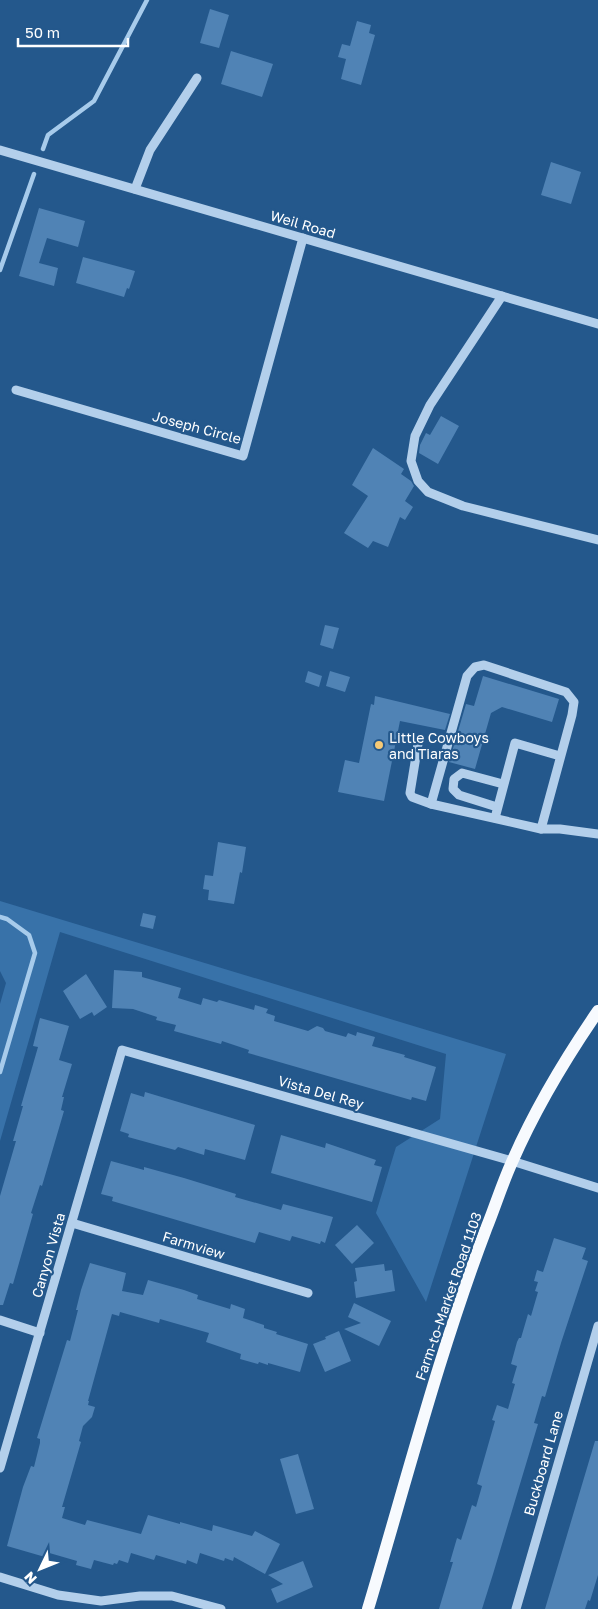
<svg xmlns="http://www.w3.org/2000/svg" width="598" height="1609" font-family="'Golos Text',sans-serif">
	<rect width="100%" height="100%" fill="#24588c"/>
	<polygon fill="#3872a9" points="0,901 506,1054 426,1302 376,1213 396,1147 440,1119 446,1054 60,932 0,1141 0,1004 6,983 0,971"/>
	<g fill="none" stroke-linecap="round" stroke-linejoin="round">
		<g stroke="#a7cbeb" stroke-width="4.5">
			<polyline points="43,149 48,135 94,101 147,0"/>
			<polyline points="0,270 34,174"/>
			<polyline points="0,917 7,919 29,935 35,953 0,1072"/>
		</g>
	</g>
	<g fill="#5083b5">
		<polygon points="210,9 229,15 219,48 200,43"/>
		<polygon points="357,21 371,25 369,33 375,35 361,85 341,79 346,59 338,57 342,44 350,46"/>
		<polygon points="231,51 273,64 262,97 221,84"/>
		<polygon points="551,162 581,172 571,204 541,195"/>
		<polygon points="39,208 85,221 78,247 47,238 39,263 58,268 54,286 19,276"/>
		<polygon points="83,257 135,271 129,289 127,288 124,297 76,283"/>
		<polygon points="441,416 459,426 438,464 419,453 420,445 426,433 430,435"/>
		<polygon points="373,448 404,469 401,474 411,481 414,486 405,501 413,507 405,520 400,517 388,547 373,541 368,548 344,533 368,496 352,485"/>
		<polygon points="325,625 339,628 333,649 320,645"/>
		<polygon points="308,671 322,676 319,687 305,682"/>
		<polygon points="330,671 350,677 345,692 326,686"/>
		<polygon points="483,676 559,699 552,722 502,707 491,713 475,769 449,762 466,704 474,706"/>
		<polygon points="375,696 450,714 445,730 400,721 384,801 338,792 345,760 359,763 371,704 374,705"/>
		<polygon points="218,842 246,847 242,873 240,872 234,904 208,900 209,890 203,889 205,875 213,876"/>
		<polygon points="143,913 156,916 153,929 140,926"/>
		<polygon points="114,970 142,972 142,977 181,988 178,998 201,1005 203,998 217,1002 219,1000 254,1010 255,1005 268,1009 266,1013 275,1016 274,1021 308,1031 317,1026 323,1028 325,1031 346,1037 348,1033 356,1036 357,1032 375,1037 372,1046 405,1055 404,1057 436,1067 426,1101 412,1097 411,1100 397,1096 248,1053 249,1050 222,1041 221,1044 174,1031 176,1025 156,1020 157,1017 133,1009 112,1008"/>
		<polygon points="86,974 107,1007 94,1016 92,1012 80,1019 63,991"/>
		<polygon points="40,1018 69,1026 59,1060 72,1064 62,1097 64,1097 61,1110 64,1111 42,1186 40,1185 31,1213 33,1214 13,1284 10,1283 3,1305 0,1305 0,1196 16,1141 13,1141 23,1106 21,1106 38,1047 33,1046"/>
		<polygon points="145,1092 255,1125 245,1160 205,1149 204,1155 178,1147 175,1150 128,1137 129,1134 120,1131 131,1093 144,1097"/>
		<polygon points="281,1135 325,1148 326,1143 376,1160 374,1165 382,1167 372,1202 271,1173"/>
		<polygon points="111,1161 144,1170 144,1167 184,1178 236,1194 235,1197 281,1210 283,1204 333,1217 325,1243 321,1241 320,1244 292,1236 290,1241 259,1232 255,1243 112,1201 113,1197 101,1194"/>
		<polygon points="357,1225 374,1243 352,1264 335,1245"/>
		<polygon points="554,1238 586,1248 582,1259 588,1261 561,1343 545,1397 542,1396 534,1423 538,1424 493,1574 482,1609 439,1609 453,1562 450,1562 457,1538 461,1540 472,1505 476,1507 482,1486 477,1484 495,1421 492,1420 497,1405 508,1409 515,1384 512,1383 517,1366 511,1364 517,1342 519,1338 521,1338 528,1314 531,1316 538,1292 535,1291 538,1282 534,1281 537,1270 543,1272"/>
		<polygon points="90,1263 126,1273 122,1291 143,1295 148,1280 184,1290 198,1295 197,1299 230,1309 231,1304 245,1309 243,1318 264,1325 264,1328 277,1332 276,1334 308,1344 300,1372 268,1363 268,1365 259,1362 258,1364 240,1359 241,1354 206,1342 209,1333 160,1319 159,1323 120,1312 119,1316 112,1314 88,1401 89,1401 88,1405 95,1407 92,1417 83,1426 79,1441 81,1442 62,1507 65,1507 62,1518 85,1525 87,1520 141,1534 148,1515 180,1524 180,1522 212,1531 213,1525 252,1536 255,1531 280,1544 265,1574 234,1557 233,1561 225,1558 224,1561 200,1553 197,1564 187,1560 186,1564 156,1555 154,1560 131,1553 128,1563 119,1560 117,1564 114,1563 113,1565 94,1560 91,1569 76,1565 77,1561 46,1552 45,1557 7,1546 23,1487 31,1466 34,1467 40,1443 40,1439 37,1438 67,1340 70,1341 78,1310 76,1310 81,1290"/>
		<polygon points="384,1264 385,1271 392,1270 395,1291 356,1298 354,1282 357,1281 355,1268"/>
		<polygon points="354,1303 391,1321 379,1346 344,1329 361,1323 348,1317"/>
		<polygon points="339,1331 351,1361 325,1372 313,1344 326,1339 325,1337"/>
		<polygon points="595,1441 598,1441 598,1575 590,1601 588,1600 585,1609 545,1609"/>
		<polygon points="298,1454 314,1509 296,1514 280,1459"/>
		<polygon points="303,1561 313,1587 277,1603 271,1589 283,1584 268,1575"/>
	</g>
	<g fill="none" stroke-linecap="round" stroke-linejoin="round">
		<g stroke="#b3cfeb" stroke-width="9">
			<polyline points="0,150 598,324"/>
			<polyline points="135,189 150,150 197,78"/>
			<polyline points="502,296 430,405 415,436 411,461 418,481 428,492 463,506 598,540"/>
			<polyline points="16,390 243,456 303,238"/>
			<polyline points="418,744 410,793 412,797 431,804 541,829 560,829 598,834"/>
			<polyline points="431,804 467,676 475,667 484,665 566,692 574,702 572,715 541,829"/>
			<polyline points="497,807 459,795 453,789 454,779 462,773 503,784"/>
			<polyline points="495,818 515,743 560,756"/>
			<polyline points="72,1223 308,1293"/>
			<polyline points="0,1320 40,1333"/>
			<polyline points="0,1468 122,1050 512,1161 598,1188"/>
			<polyline points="0,1577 58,1595 101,1601 140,1596 172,1596 221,1609"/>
			<polyline points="516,1609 598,1326"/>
		</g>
		<path stroke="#f7fafe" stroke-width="12" d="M368,1609c38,-127 71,-256 118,-380 9,-22 16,-45 26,-67 23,-53 53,-103 86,-151"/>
	</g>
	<circle fill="#f5c976" stroke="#24588c" stroke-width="2" cx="379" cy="745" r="5"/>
	<g text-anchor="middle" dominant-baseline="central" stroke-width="4.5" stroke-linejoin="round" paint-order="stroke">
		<g font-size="14" fill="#fff" stroke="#24588c">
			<text transform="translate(303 224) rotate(16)">Weil Road</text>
			<text transform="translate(197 427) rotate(15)">Joseph Circle</text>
			<text transform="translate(321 1092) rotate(16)">Vista Del Rey</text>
			<text transform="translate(194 1245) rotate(17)">Farmview</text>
			<text transform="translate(48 1255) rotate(-74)">Canyon Vista</text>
			<text transform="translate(448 1296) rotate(-71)">Farm-to-Market Road 1103</text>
			<text transform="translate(543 1463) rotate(-74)">Buckboard Lane</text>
		</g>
		<g font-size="14" fill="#fff" stroke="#24588c" text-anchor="start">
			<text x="389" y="737">Little Cowboys<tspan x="389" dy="16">and Tiaras</tspan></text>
		</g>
	</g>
	<g transform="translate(40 1569) rotate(227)" stroke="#24588c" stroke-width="4" paint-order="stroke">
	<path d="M0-4L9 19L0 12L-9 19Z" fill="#ffffff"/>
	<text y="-8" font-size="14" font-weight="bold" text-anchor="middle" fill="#ffffff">N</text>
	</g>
	<path d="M18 38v8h110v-8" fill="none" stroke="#ffffff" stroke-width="2.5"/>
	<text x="25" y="38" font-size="15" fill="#ffffff" stroke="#24588c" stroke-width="4" paint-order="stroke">50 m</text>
</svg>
